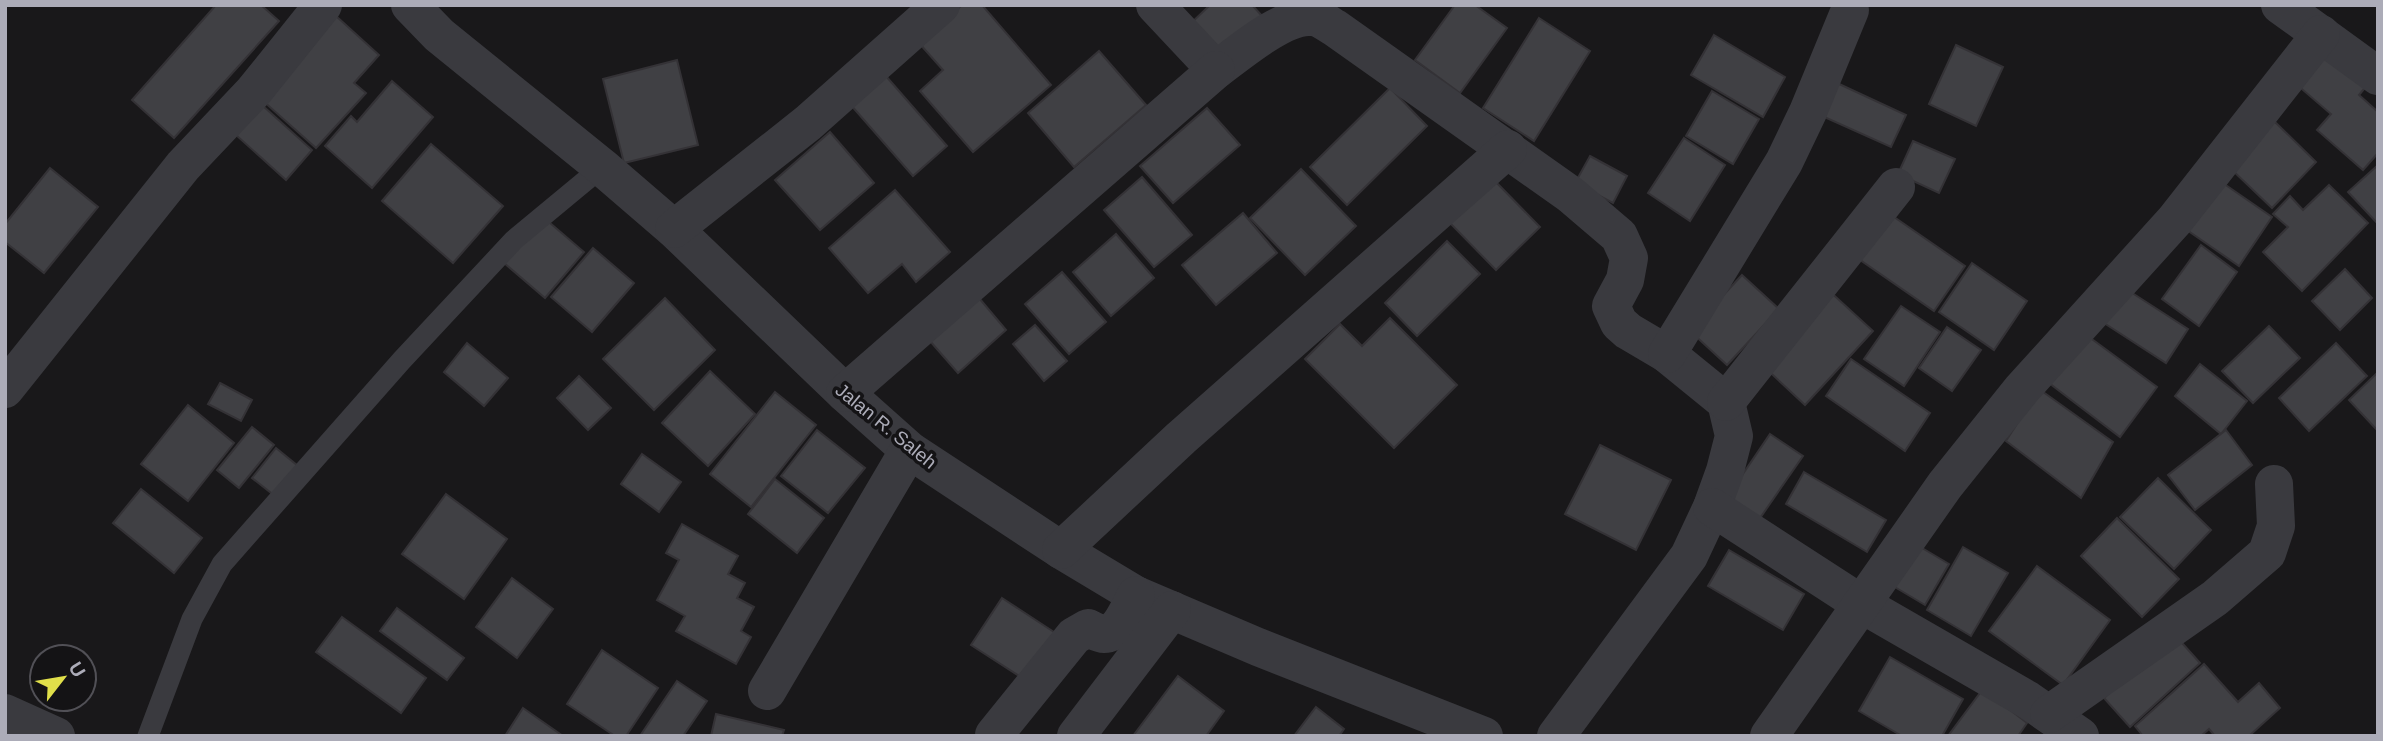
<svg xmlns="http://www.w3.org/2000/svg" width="2383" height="741" font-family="Arial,sans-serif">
	<rect width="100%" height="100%" fill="#19181a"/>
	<g fill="#404044" stroke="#343236" stroke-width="2">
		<polygon points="216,5 261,5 279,21 174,138 132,100"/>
		<polygon points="962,5 982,5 1051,85 973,152 920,91 943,70 919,43"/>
		<polygon points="1210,5 1252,5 1264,18 1218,60 1188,26"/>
		<polygon points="1455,5 1475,5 1507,28 1460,93 1415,60"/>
		<polygon points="336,16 379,55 354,83 366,93 316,148 262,100"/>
		<polygon points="1539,18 1590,51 1534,141 1483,108"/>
		<polygon points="1714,35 1785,77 1763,117 1691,75"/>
		<polygon points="1956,45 2003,67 1976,126 1929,104"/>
		<polygon points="2327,48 2368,84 2359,95 2378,112 2378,153 2363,170 2317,130 2331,114 2296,84"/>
		<polygon points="1099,51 1146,105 1074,167 1028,113"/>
		<polygon points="677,60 698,145 624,163 603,79"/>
		<polygon points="885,75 947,146 913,176 850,104"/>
		<polygon points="392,81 433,117 372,188 325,146 351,116 357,122"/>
		<polygon points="1837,83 1906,115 1891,147 1822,116"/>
		<polygon points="1390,88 1427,126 1347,205 1310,167"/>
		<polygon points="1712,91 1759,119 1733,164 1686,136"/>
		<polygon points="263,106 312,150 286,180 236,135"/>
		<polygon points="1207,108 1240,145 1173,203 1140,166"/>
		<polygon points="2274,121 2316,162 2272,208 2231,169"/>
		<polygon points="830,132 874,183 820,230 775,180"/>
		<polygon points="1684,138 1725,165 1690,221 1648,193"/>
		<polygon points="1913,141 1955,159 1939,193 1898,174"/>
		<polygon points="431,144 503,206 453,263 382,201"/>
		<polygon points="1590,156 1627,176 1613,203 1575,183"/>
		<polygon points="2378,165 2378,224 2348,192"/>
		<polygon points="50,168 98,207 44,273 5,242 5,224"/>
		<polygon points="1301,169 1356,226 1305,275 1250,218"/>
		<polygon points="1142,177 1192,235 1154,267 1104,210"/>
		<polygon points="1491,177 1540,227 1496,270 1448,221"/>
		<polygon points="2217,179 2272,217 2239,266 2184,228"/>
		<polygon points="2329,185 2368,223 2302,291 2263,252 2288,227 2273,214 2290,196 2303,210"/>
		<polygon points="895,190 950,252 916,282 902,264 868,293 829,248"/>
		<polygon points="1881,208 1965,266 1934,311 1850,253"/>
		<polygon points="1243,213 1277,253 1216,305 1182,265"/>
		<polygon points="543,217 584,252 545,298 504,263"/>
		<polygon points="1116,234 1154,278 1111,316 1073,272"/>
		<polygon points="1447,241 1480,274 1417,336 1385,303"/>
		<polygon points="2201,245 2237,272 2199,326 2162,299"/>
		<polygon points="593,248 634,283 592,332 551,297"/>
		<polygon points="1972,263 2027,301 1994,350 1939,312"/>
		<polygon points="2345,269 2372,298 2340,330 2312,301"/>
		<polygon points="1062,272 1106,322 1069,354 1025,304"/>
		<polygon points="1742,275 1779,309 1727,365 1690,331"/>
		<polygon points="1826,288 1873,331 1805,405 1759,362"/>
		<polygon points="2126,289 2188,329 2166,363 2104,323"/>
		<polygon points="665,298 715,350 654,410 603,359"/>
		<polygon points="979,298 1006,330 958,373 930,341"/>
		<polygon points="1901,306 1940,332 1904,386 1864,359"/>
		<polygon points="1390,318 1457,385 1394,448 1305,359 1340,324 1362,346"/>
		<polygon points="1035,325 1067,361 1044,381 1013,344"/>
		<polygon points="2269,326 2300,358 2253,403 2222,371"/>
		<polygon points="1947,327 1981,350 1952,391 1919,368"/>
		<polygon points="2085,334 2157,387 2120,437 2049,383"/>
		<polygon points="467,343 508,378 484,406 444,372"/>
		<polygon points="2336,343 2367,376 2309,431 2279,398"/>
		<polygon points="1851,359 1930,413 1905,451 1826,396"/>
		<polygon points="2200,364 2247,401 2221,434 2175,396"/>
		<polygon points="710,371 755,414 708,466 662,423"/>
		<polygon points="2378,372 2378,430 2377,430 2349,400"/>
		<polygon points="579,376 611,408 588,430 557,398"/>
		<polygon points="220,383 252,400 241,421 208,404"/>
		<polygon points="2039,389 2113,442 2081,498 2006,441"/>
		<polygon points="775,392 816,425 751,507 710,474"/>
		<polygon points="188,405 234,443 188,501 141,464"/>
		<polygon points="252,427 274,445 239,488 217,470"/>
		<polygon points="817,430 865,468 828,513 781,476"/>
		<polygon points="2226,430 2252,465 2195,510 2168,475"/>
		<polygon points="1770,434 1803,456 1758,521 1726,499"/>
		<polygon points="1600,445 1671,480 1636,550 1565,514"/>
		<polygon points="276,448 298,466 275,496 252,478"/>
		<polygon points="642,454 681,482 659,512 621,484"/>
		<polygon points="1804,472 1886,520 1867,552 1786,504"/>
		<polygon points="2158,478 2211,530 2174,569 2120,517"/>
		<polygon points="775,479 824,518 797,553 748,514"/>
		<polygon points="141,489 202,538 174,573 113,523"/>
		<polygon points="446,494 507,539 464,599 402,554"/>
		<polygon points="2117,518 2179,579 2142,617 2081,556"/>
		<polygon points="682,524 738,556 728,574 745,583 737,598 754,607 741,631 751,637 736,664 676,631 685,616 657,600 679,560 666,553"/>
		<polygon points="1917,545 1949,564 1925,605 1893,586"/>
		<polygon points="1963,547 2008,573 1971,636 1927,610"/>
		<polygon points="1729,550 1804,594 1783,630 1708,586"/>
		<polygon points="2037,566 2110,620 2063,685 1989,631"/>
		<polygon points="512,578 553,609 517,658 476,627"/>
		<polygon points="1002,598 1060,636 1030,683 971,645"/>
		<polygon points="397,608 464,658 447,680 380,631"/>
		<polygon points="342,617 426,678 401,713 316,652"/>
		<polygon points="2174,634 2200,663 2130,727 2104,698"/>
		<polygon points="602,650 658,688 626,736 615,736 567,704"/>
		<polygon points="1890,657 1963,699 1942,736 1902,736 1859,711"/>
		<polygon points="2204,664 2238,702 2259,683 2280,708 2249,736 2215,736 2209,729 2201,736 2143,736 2135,726"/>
		<polygon points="1178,676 1224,711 1206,736 1133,736"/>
		<polygon points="677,681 707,701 683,736 640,736"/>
		<polygon points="1983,689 2027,723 2018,736 1948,736"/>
		<polygon points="1316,707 1344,729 1339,736 1294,736"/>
		<polygon points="523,708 563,736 505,736"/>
		<polygon points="716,714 784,730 782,736 711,736"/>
	</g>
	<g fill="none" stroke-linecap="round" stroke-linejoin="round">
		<polyline stroke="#3a3a3f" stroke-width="21" points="148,736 192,619 222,564 402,360 514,240 602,167"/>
		<g stroke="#3a3a3f" stroke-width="38">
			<polyline points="410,5 439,35 602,167 674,229 845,393 909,450 1061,550 1136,595 1258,647 1484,736"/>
			<path d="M1155,5l61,65c22,-16 67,-55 95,-53 9,0 17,7 24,11l236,167 48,41 10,22 -4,22 -14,26 8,17 9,8 39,23 59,48 8,34 -9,35 -13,36 -23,49 -133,180"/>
			<polyline points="2280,5 2378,76"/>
			<polyline points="674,229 808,123 941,5"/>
			<polyline points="1667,354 1784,162 1808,112 1850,10"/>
			<polyline points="5,389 183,166 254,91 323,5"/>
			<polyline points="845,393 1216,70"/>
			<polyline points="1726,402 1896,187"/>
			<polyline points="1712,507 1863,605 2028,700 2080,736"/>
			<polyline points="1061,550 1181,438 1508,149"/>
			<polyline points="767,691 909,450"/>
			<polyline points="5,713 56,736"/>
			<polyline points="2049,714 2215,598 2267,553 2276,526 2274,484"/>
			<path d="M994,735l80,-99 14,-8c5,2 11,6 16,6 16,0 25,-27 32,-39"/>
			<polyline points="1076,736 1172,610"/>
			<polyline points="1769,736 1945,485 2022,389 2175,220 2321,34"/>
		</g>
	</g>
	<g text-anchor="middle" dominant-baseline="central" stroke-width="7" stroke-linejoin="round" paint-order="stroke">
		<g font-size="19" fill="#acacb8" stroke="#141315">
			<text transform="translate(886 426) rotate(39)">Jalan R. Saleh</text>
		</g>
	</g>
	<rect width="2383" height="741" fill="none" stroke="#acacb8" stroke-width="14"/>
	<g transform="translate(63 678) rotate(59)"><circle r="33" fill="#141315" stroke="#515056" stroke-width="2"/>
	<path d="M0-5L12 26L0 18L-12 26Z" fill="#e0df4a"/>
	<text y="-10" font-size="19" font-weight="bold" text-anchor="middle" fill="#acacb8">U</text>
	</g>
</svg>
